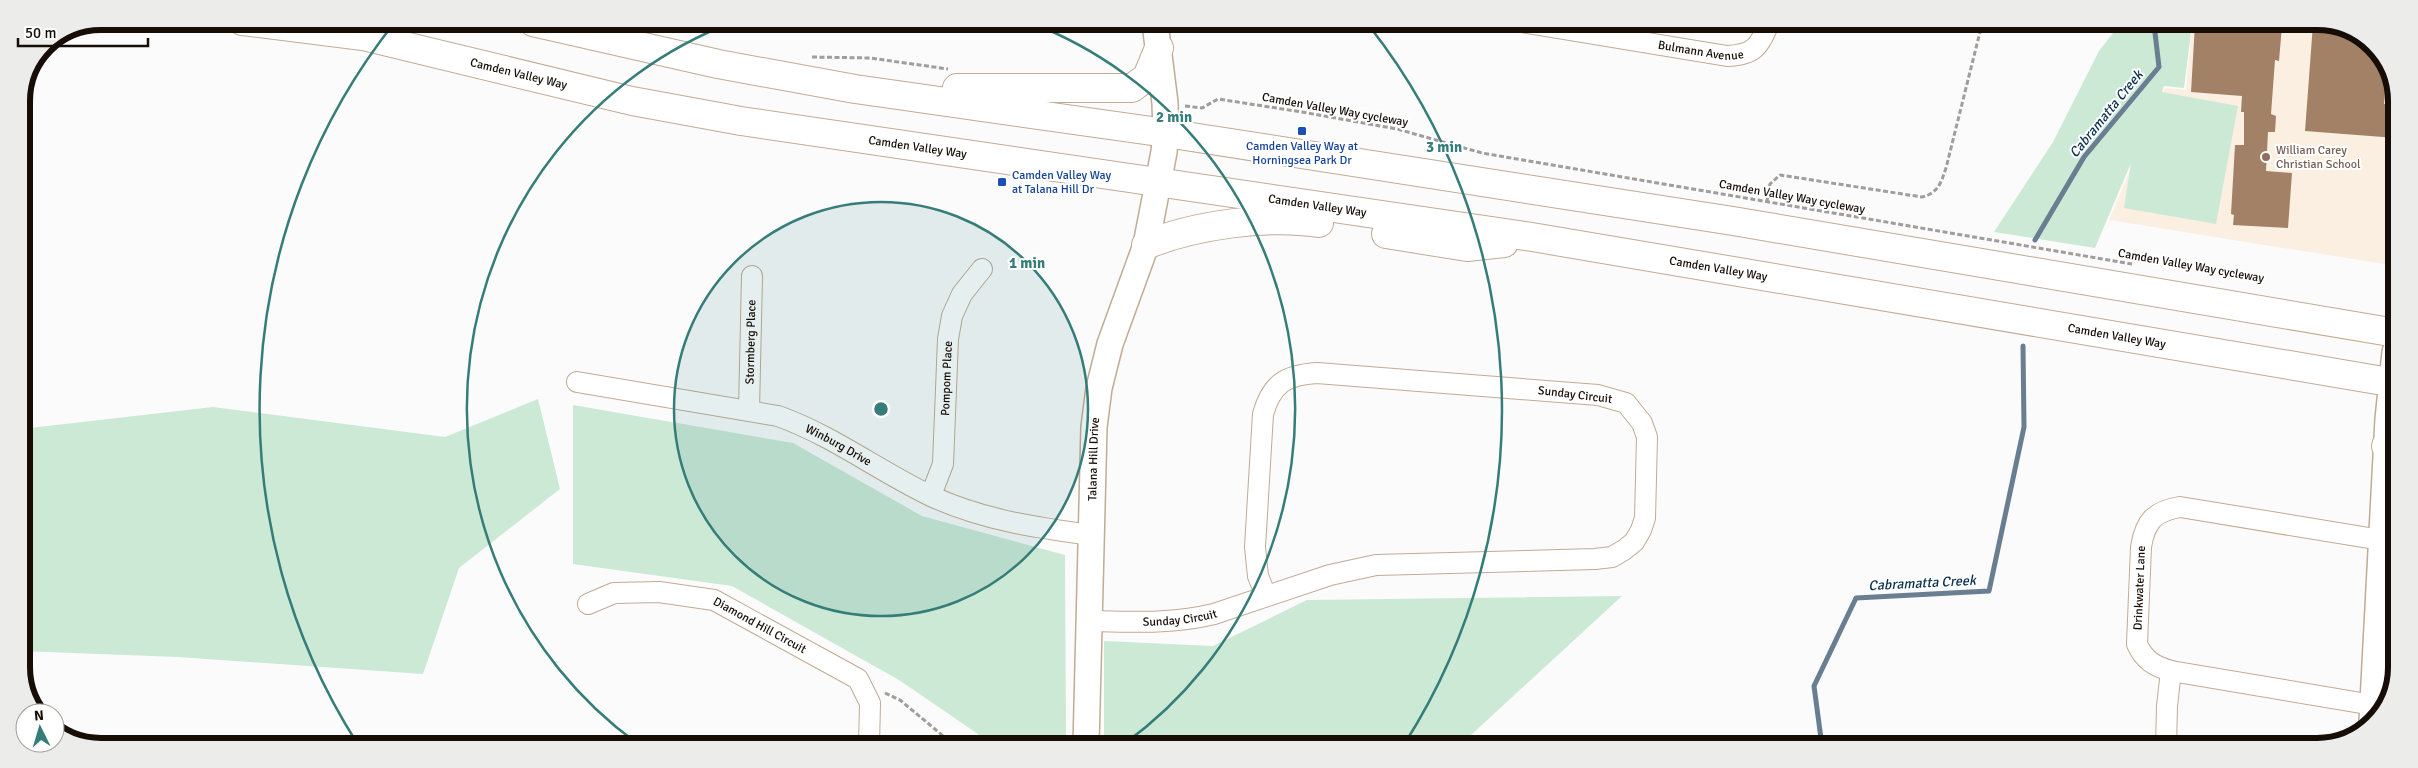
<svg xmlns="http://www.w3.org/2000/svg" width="2418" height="768" font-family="Signika,sans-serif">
	<rect width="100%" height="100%" fill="#fbfbfb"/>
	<polygon fill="#fbefe2" points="2192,24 2338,24 2380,52 2397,95 2396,266 2109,220 2165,88 2186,90"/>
	<g fill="#cce9d6">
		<polygon points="2120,24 2192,24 2184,88 2164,86 2162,92 2238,106 2216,224 2124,208 2131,163 2095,248 1994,232 2053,142 2099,51"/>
		<polygon points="538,399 560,489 459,568 423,674 178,657 21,651 21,429 213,407 445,437"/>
		<polygon points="573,405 793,443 922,516 1065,555 1066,745 994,745 899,680 732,586 573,564"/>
		<polygon points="1622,596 1459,746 1104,745 1104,641 1213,646 1307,600"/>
	</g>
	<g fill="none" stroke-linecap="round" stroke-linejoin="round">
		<g stroke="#697e91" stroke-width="5">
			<polyline points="2035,240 2084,157 2159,67 2154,24"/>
			<polyline points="1822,746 1814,686 1856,598 1989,591 2024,427 2023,346"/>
		</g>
	</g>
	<g fill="#a38166">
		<polygon points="2195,24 2282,26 2279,61 2275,60 2271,114 2276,116 2275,132 2268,132 2266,171 2292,173 2288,228 2233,225 2234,215 2231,214 2235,145 2244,145 2244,112 2241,112 2242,96 2191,92"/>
		<polygon points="2313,24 2338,24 2380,52 2387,70 2384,104 2397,105 2396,138 2305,131"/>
	</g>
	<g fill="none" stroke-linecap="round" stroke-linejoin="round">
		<g stroke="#c2ab92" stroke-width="22">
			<g id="minor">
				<path id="s1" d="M1527,23l200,33c27,-1 32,-9 42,-33"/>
				<path id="s2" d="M577,382l201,34c56,20 102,56 155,81 51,23 104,31 159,38"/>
				<path id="s3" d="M749,410l3,-134"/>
				<path id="s4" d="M931,495l12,-31 5,-125 4,-23 10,-22 20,-25"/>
				<path id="s5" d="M588,604l26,-11 45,-1 55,8 144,79 12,24 -1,42"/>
				<path id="s6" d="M1091,621c42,1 82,3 123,-7l116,-39 46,-10 219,-6 17,-2 12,-7 10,-8 7,-12 4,-12 2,-81 -5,-14 -16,-20 -28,-8 -281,-22c-31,2 -45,10 -54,41l-8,133 3,29 8,20"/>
				<path id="s7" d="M2373,705l-202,-34c-17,-5 -27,-11 -34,-27l4,-97c4,-25 13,-36 39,-40l201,33"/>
				<polyline points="2166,747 2167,706 2171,671"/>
			</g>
		</g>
		<g stroke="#c2ab92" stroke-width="28">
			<g id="tertiary">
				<polyline points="2372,721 2388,419 2395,352"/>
				<path id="s8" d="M1086,745l8,-318 5,-39 11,-44 36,-99 18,-93 2,-19 -1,-30 -10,-80"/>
			</g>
		</g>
		<g stroke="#c2ab92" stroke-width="30">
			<g id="primary">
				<path id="s9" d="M242,21l121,15 269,65 109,20 791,116 863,146"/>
				<polyline points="533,22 718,64 855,89 1166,133 1733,221 2396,333"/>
				<polyline points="957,88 1132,88 1147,77 1159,48"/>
				<polyline points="1386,234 1467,247 1504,243"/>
				<path d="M1146,245c48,-20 121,-30 173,-22"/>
				<polyline points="2386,446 2395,440"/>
			</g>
		</g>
		<g stroke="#a09d9a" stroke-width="3" stroke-dasharray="5 2.5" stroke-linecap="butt">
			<polyline points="812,57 870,58 948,69"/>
			<polyline points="1185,106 1202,108 1218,99 1302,112 1397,129 1482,153 2132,264"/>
			<path d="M1767,201l3,-17 10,-9 142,22c16,-4 19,-14 24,-29l36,-144"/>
			<polyline points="885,693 900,700 954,745"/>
		</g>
		<use href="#minor" stroke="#fff" stroke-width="20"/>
		<use href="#tertiary" stroke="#fff" stroke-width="25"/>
		<use href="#primary" stroke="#fff" stroke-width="28"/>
	</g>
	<circle cx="881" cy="409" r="207" fill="#357d79" fill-opacity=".12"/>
	<g fill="none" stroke="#357d79" stroke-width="2.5">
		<circle cx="881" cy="409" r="207"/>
		<path d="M638 744A414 414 0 0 1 733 22M1029 22A414 414 0 0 1 1124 744"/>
		<path d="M357 743A621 621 0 0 1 395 22M1370 27A621 621 0 0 1 1405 743"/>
	</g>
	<g fill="#1a4fb4" stroke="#fff" stroke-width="2">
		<rect x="1297" y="126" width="10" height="10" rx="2.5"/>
		<rect x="997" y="177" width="10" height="10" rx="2.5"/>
	</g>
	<circle fill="#8d6e63" stroke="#fff" stroke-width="2" cx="2266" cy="157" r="5"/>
	<g text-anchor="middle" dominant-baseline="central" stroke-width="4" stroke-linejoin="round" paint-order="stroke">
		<g font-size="12" fill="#160e06" stroke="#fff">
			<text stroke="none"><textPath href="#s1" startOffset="176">Bulmann Avenue</textPath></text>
			<text stroke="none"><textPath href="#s9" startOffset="282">Camden Valley Way</textPath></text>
			<text transform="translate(1335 110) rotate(10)">Camden Valley Way cycleway</text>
			<text stroke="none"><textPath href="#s9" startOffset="688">Camden Valley Way</textPath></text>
			<text transform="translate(1792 197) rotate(10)">Camden Valley Way cycleway</text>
			<text stroke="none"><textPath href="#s9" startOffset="1092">Camden Valley Way</textPath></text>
			<text transform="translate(2191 266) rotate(10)">Camden Valley Way cycleway</text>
			<text stroke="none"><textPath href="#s9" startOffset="1498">Camden Valley Way</textPath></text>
			<text stroke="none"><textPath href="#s9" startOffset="1902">Camden Valley Way</textPath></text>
			<text stroke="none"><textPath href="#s3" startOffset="68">Stormberg Place</textPath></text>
			<text stroke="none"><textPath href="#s4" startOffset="119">Pompom Place</textPath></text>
			<text transform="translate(1575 395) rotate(7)">Sunday Circuit</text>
			<text stroke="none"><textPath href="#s2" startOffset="271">Winburg Drive</textPath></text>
			<text stroke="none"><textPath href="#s8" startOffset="286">Talana Hill Drive</textPath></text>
			<text stroke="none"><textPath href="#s7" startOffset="306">Drinkwater Lane</textPath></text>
			<text stroke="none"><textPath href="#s6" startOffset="89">Sunday Circuit</textPath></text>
			<text stroke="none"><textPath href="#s5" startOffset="181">Diamond Hill Circuit</textPath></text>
		</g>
		<g font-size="12" fill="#164399" stroke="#fff">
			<text x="1302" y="146">Camden Valley Way at<tspan x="1302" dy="14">Horningsea Park Dr</tspan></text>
			<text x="1012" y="175" text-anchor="start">Camden Valley Way<tspan x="1012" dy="14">at Talana Hill Dr</tspan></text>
		</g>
		<g font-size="12" fill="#785e54" stroke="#fff" text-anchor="start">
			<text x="2276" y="150">William Carey<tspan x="2276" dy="14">Christian School</tspan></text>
		</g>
		<g font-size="14" font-style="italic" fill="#09314f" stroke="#fff">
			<text transform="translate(2106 114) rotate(-51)">Cabramatta Creek</text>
			<text transform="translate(1922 583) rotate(-3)">Cabramatta Creek</text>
		</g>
	</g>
	<path d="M0 0H2418V768H0ZM101 30H2317A71 71 0 0 1 2388 101V667A71 71 0 0 1 2317 738H101A71 71 0 0 1 30 667V101A71 71 0 0 1 101 30Z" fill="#ececeb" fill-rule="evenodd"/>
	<path fill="none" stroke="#160e06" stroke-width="6" d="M101 30H2317A71 71 0 0 1 2388 101V667A71 71 0 0 1 2317 738H101A71 71 0 0 1 30 667V101A71 71 0 0 1 101 30Z"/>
	<circle cx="881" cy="409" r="8" fill="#357d79" stroke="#fff" stroke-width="2.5"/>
	<g font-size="15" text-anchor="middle" font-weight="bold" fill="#357d79" stroke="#fff" stroke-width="4" stroke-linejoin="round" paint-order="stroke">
		<text x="1174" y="122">2 min</text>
		<text x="1444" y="152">3 min</text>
		<text x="1027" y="268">1 min</text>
	</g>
	<g transform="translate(40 728) rotate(355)"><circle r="24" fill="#ffffff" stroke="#a29f9b"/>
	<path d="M0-4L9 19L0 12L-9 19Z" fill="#357d79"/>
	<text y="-8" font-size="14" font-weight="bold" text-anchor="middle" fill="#160e06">N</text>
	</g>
	<path d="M18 38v8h130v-8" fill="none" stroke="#160e06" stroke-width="2.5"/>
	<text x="25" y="38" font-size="15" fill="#160e06" stroke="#ffffff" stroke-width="4" paint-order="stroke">50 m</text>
</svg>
